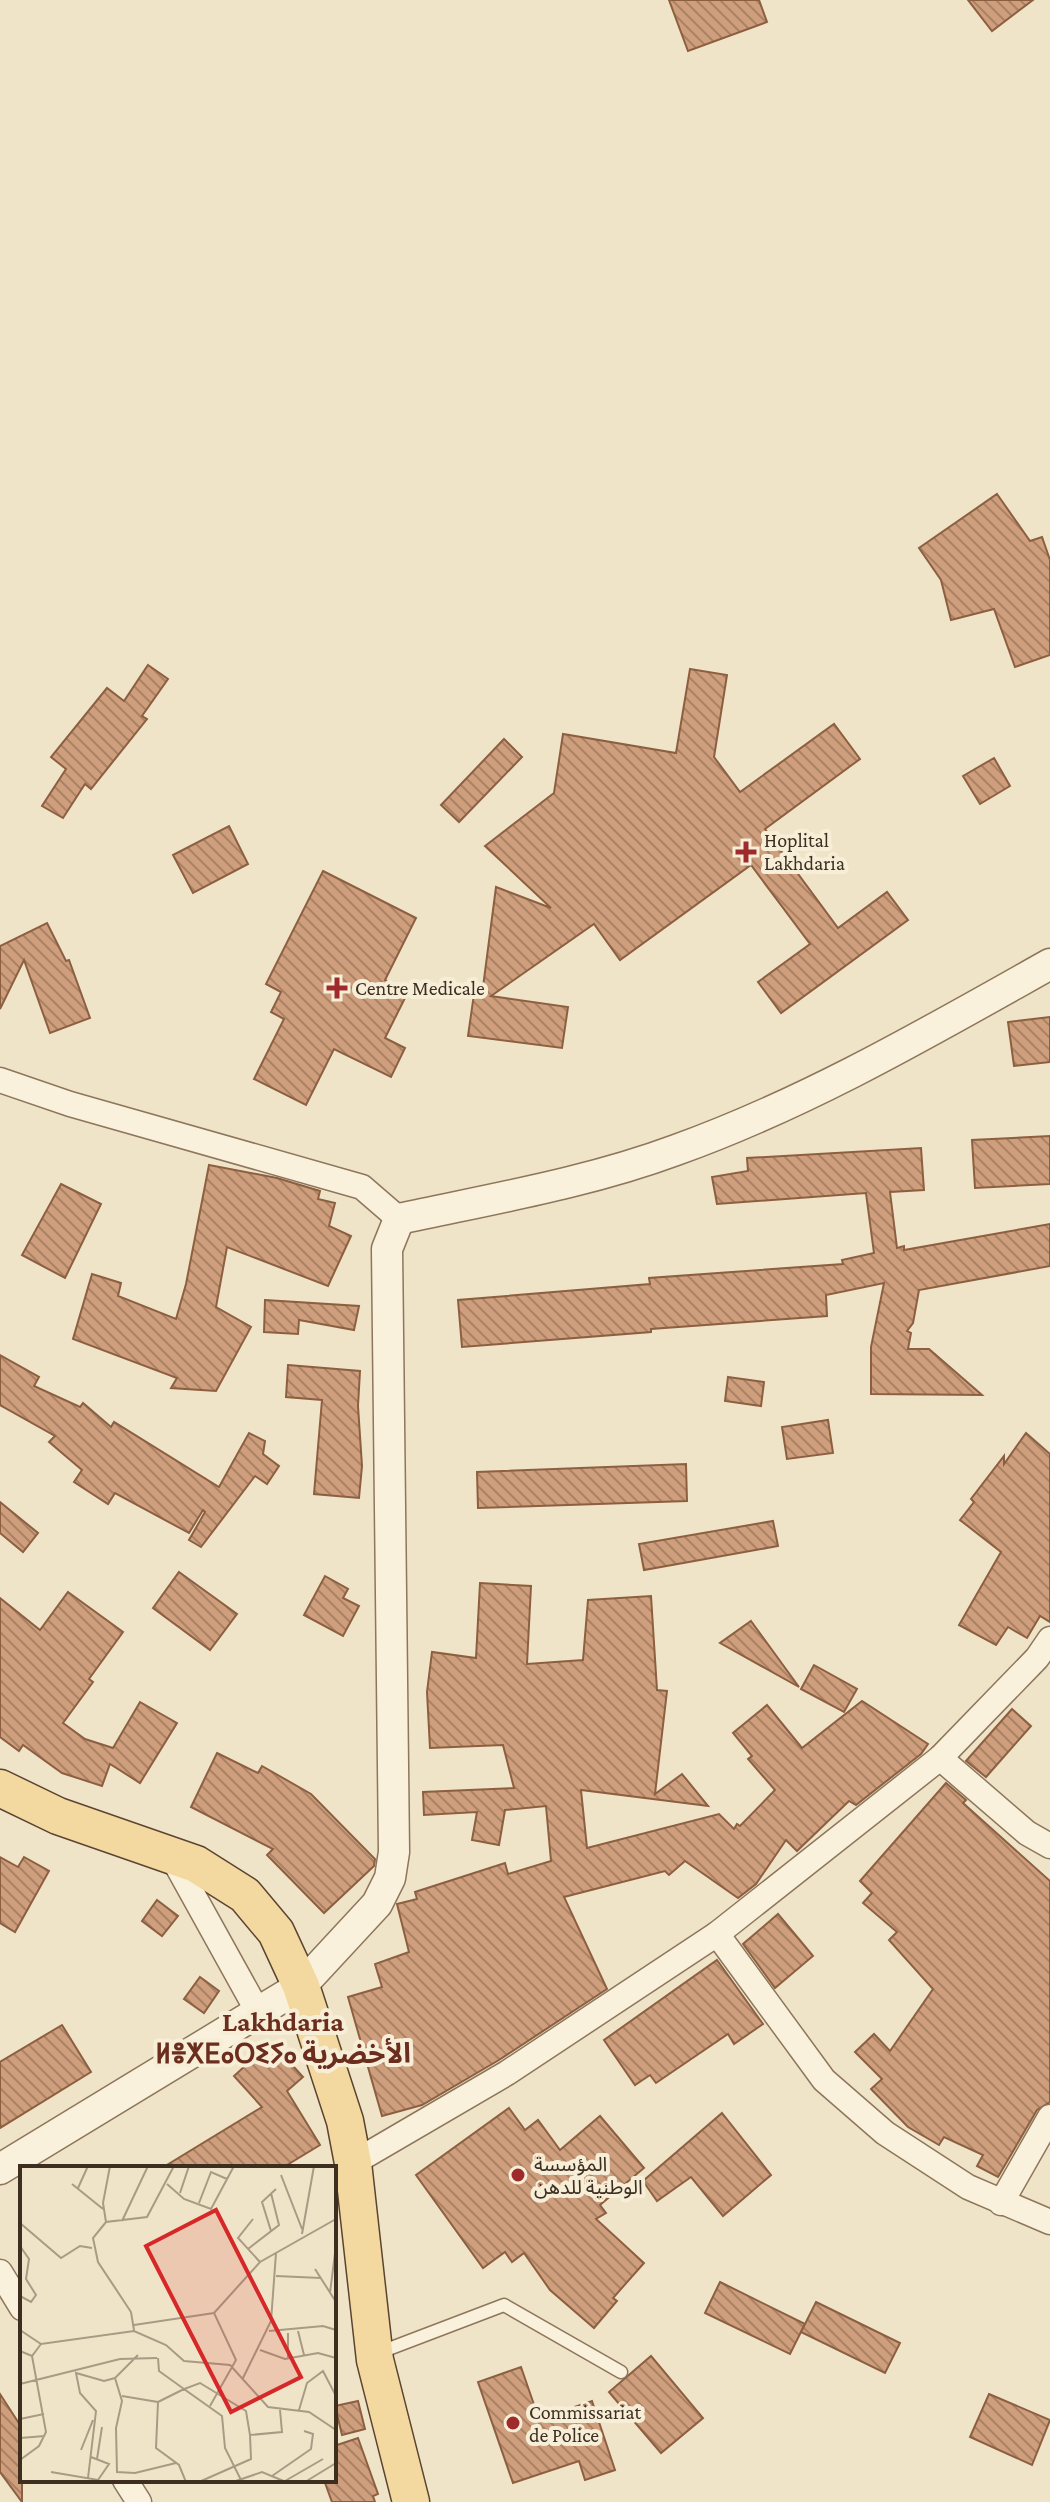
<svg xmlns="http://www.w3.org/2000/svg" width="1050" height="2502" font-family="'Crimson Pro','Noto Sans Arabic','Noto Sans Tifinagh',serif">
	<defs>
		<pattern id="building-back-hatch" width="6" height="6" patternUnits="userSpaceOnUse" patternTransform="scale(2)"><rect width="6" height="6" fill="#cf9f7d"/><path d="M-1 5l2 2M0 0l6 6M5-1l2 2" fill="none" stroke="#a98266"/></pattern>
	</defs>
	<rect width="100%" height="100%" fill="#f0e4c8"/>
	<g fill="url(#building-back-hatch)" stroke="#8d5f41" stroke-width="2">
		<polygon points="669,0 759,0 767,22 688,51"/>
		<polygon points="968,0 1033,0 992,31"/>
		<polygon points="997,494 1030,541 1042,537 1050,560 1050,655 1015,667 994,609 951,620 941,580 919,548"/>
		<polygon points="148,665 168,679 142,716 147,719 91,789 85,784 63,818 42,806 66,769 51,757 107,688 124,701"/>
		<polygon points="690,669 727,675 714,757 740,792 834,724 860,759 765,829 838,928 887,892 908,920 781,1013 758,982 810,944 751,865 620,960 594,924 491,996 568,1007 562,1048 468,1036 474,994 482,995 496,887 551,908 485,846 554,793 563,734 676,753"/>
		<polygon points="504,739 522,757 459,822 441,805"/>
		<polygon points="994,758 1010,786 980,804 963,776"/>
		<polygon points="229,826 248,864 193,893 173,855"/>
		<polygon points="323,871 416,918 385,980 408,992 385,1038 405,1048 391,1077 334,1049 306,1105 254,1079 284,1019 271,1012 281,992 266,984"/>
		<polygon points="47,923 66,961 69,960 90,1018 50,1033 24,960 0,1009 0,946"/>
		<polygon points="1050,1017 1050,1062 1014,1066 1008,1022"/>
		<polygon points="1050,1136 1050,1184 975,1188 972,1140"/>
		<polygon points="921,1148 924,1190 890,1192 897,1248 904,1246 904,1250 1050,1224 1050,1266 919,1290 913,1323 907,1331 911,1333 908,1349 929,1349 982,1395 871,1394 871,1347 884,1283 826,1295 827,1316 651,1329 651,1332 462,1347 458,1300 650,1284 649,1278 843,1264 842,1260 874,1253 866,1193 717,1204 712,1177 748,1171 747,1158"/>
		<polygon points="209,1165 277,1178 320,1191 318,1199 335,1203 329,1226 351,1236 328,1286 227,1247 216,1307 251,1327 216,1391 171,1388 177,1378 73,1339 92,1274 121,1283 118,1296 176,1319 186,1284"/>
		<polygon points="61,1184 101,1204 65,1278 22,1255"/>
		<polygon points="265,1300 359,1306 354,1330 299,1320 298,1334 264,1332"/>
		<polygon points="0,1355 39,1377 34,1386 80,1407 83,1403 111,1427 114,1422 219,1487 249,1433 265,1441 263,1454 279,1466 267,1484 255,1476 201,1547 189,1540 205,1512 203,1510 189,1533 115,1493 108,1504 74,1482 82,1470 49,1442 55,1436 0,1405"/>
		<polygon points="288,1365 360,1371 358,1406 362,1466 359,1498 314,1494 322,1400 286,1397"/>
		<polygon points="728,1377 764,1382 761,1406 725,1401"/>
		<polygon points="828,1420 833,1453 787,1459 782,1427"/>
		<polygon points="1026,1433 1050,1454 1050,1622 1040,1616 1027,1638 1008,1627 996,1645 959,1625 1001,1552 960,1520 974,1502 971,1499 1004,1456 1004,1464"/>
		<polygon points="686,1464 687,1501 478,1508 477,1472"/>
		<polygon points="0,1502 38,1533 23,1552 0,1533"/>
		<polygon points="773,1521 778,1546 644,1570 639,1544"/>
		<polygon points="179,1572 237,1614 210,1650 153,1608"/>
		<polygon points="325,1576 348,1589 343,1598 359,1606 343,1636 304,1615"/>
		<polygon points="480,1583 531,1586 527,1664 583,1660 588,1600 651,1596 657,1690 667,1691 655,1794 682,1774 708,1806 581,1790 587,1848 719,1814 734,1829 737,1824 740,1826 775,1790 748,1759 752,1756 733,1733 767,1705 802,1748 862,1701 928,1744 921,1754 856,1805 849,1801 797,1851 786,1840 756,1884 738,1898 685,1861 669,1875 665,1871 564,1897 607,1989 499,2060 422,2105 382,2116 348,1997 382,1987 375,1964 409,1952 397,1904 417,1899 415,1892 505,1863 508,1874 551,1861 546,1806 505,1810 499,1845 472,1840 477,1812 424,1815 423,1792 514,1788 503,1745 430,1748 427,1692 432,1652 476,1658"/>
		<polygon points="68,1592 123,1632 89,1679 93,1682 63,1723 85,1739 113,1748 140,1702 177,1723 140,1783 110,1764 102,1786 62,1773 23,1745 19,1751 0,1737 0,1598 40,1630"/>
		<polygon points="751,1621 799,1687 720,1643"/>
		<polygon points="814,1665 857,1689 844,1712 801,1689"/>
		<polygon points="1012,1709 1031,1726 986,1777 966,1761"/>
		<polygon points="217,1753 258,1773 262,1766 311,1794 375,1859 374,1866 324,1913 267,1855 273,1849 191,1807"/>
		<polygon points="946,1783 966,1800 963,1803 1050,1881 1050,2102 1037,2110 998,2177 977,2166 983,2155 944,2137 939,2145 908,2127 871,2089 882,2079 855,2052 874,2034 890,2051 933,1989 889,1940 897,1932 863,1903 872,1893 860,1881"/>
		<polygon points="0,1857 18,1867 24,1857 49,1871 15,1932 0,1923"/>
		<polygon points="157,1900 178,1916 162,1936 142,1921"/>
		<polygon points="778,1914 813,1956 775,1988 743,1944"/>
		<polygon points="717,1960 763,2024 734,2044 728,2034 656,2083 650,2075 635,2085 604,2040"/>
		<polygon points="200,1977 219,1991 204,2013 184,1999"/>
		<polygon points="62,2025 91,2072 0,2128 0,2062"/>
		<polygon points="271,2042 303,2077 287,2091 320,2145 282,2168 162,2168 262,2107 234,2076"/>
		<polygon points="509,2108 525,2130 538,2120 560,2150 600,2116 644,2168 600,2205 606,2213 596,2219 644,2263 613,2298 617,2301 594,2328 550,2290 524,2253 512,2262 505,2252 483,2268 416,2175"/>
		<polygon points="722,2113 771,2175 723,2216 691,2177 657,2201 643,2181"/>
		<polygon points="720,2282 805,2324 790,2354 705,2313"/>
		<polygon points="816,2302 900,2343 885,2373 801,2332"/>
		<polygon points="651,2356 703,2418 661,2453 609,2392"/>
		<polygon points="521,2367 539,2419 592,2401 615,2470 585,2480 579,2461 513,2483 478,2382"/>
		<polygon points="0,2394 22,2428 22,2502 0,2472"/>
		<polygon points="989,2394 1050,2420 1032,2465 970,2437"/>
		<polygon points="358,2401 365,2429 342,2435 335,2406"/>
		<polygon points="358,2438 378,2494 373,2496 375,2502 332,2502 324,2480 334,2480 334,2446"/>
	</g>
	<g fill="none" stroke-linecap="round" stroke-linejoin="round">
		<g stroke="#8d765c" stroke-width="15">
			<polyline id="service" points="378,2353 504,2305 621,2372"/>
		</g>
		<g stroke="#8d765c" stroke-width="27">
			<g id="minor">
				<polyline points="0,1080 70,1104 362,1187 399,1219"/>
				<polyline points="940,1758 1027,1833 1050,1846"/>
				<polyline points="171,1855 258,2012"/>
				<polyline points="717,1934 824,2080 885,2133 968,2187 1050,2222"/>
				<polyline points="353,2163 507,2073 717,1934 940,1758 1037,1658 1050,1639"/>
				<polyline points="1001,2203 1050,2117"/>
				<polyline points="0,2272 22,2308"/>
				<polyline points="125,2480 139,2502"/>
			</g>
		</g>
		<g stroke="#8d765c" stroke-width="33">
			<path id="tertiary" d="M0,2169l301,-183 76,-82 13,-26 4,-26 -7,-603 12,-30c92,-20 188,-36 277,-69 131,-47 253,-118 374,-186"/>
		</g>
		<g stroke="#5b4430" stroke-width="39">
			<polyline id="primary" points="0,1788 58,1816 196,1864 245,1895 276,1932 301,1986 345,2121 353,2163 375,2360 411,2502"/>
		</g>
		<use href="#service" stroke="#faf1dc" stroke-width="12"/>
		<use href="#minor" stroke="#faf1dc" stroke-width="24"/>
		<use href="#tertiary" stroke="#faf1dc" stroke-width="30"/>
		<use href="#primary" stroke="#f3d9a0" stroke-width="36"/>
	</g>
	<g fill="#9e2a2b" stroke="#f7eed8" stroke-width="3">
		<path d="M742 840h8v8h8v8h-8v8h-8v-8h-8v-8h8z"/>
		<path d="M333 976h8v8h8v8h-8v8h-8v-8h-8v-8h8z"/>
		<circle cx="518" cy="2175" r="8"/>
		<circle cx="513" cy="2423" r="8"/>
	</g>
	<g text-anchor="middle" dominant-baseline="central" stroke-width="8" stroke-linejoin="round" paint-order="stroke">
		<g font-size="20" fill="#3d2e20" stroke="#f7eed8" text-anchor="start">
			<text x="764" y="840">Hoplital<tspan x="764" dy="23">Lakhdaria</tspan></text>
			<text x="355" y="988">Centre Medicale</text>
			<text x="534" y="2164">المؤسسة<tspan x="534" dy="23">الوطنية للدهن</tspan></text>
			<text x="529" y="2412">Commissariat<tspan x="529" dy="23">de Police</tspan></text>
		</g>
		<g font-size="28" font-weight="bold" fill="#6b2e1e" stroke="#f7eed8">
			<text x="283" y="2021">Lakhdaria<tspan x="283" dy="32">ⵍⴻⵅⴹⴰⵔⵉⵢⴰ الأخضرية</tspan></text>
		</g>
	</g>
	<g transform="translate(20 2166)">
		<rect width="316" height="316" fill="#f0e4c8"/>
		<path fill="none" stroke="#a89b85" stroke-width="2" d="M261,9l21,54M52,18l31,25M147,18l17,15 27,10 23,-43M58,22l10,-22M160,27l9,-27M179,37l12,-31 16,7M233,53l-15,19 22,24M102,55l26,-55M86,56l-3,-19 7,-37M0,57l41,35 19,-12 12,2M251,65l-9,-29 14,-13M282,68l12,-68M0,80l9,13 -3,20 10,16 -5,7 -11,-6M228,83l31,-24 -8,-32M295,103l21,33M256,110l45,2M310,127l6,-48M114,159l80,-12M0,164l21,14 93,-13 32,14 18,16 46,4 38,42 41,5 27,18M114,164l-3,-18 -33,-50 -5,-24 13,-16 41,-5 27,-51M249,165l54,-5 13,4M278,165l6,24M240,184l25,9 33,-6 18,5M0,185l12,5 9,-12M118,189l-23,23 7,23 -6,27 1,44 18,1 41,-10M138,192l1,13 25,18 -26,13 -2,46 23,17 7,17M268,192v-25M223,212l28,-57 5,-68M0,218l100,-25 37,-1M102,230l36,6M190,240l26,-46 -22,-47 46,-51 76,-43M279,244l8,-27 16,-12 13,25M0,253l24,-5M0,272l25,-2M61,284l12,-30M77,293l5,-32M0,294l19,-14 7,-14 -14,-76M31,306l47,8 11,-16 -18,-7M252,310l39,-27 2,-15 -9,-3M68,312l8,-67 -16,-18 -4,-20 28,8 11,-3M265,315l38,-22M179,316l52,-23 -1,-24M213,316l29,-10 24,10M222,316l-17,-34 -3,-32 -38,-27 16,-6 46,28 4,24 32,-3 -2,-22M285,316l31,-19"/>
		<path fill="#d62828" fill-opacity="0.15" stroke="#d62828" stroke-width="4" d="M196,44l85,167 -70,35 -85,-166z"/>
		<rect width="316" height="316" fill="none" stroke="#3d2e20" stroke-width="4"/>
	</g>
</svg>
